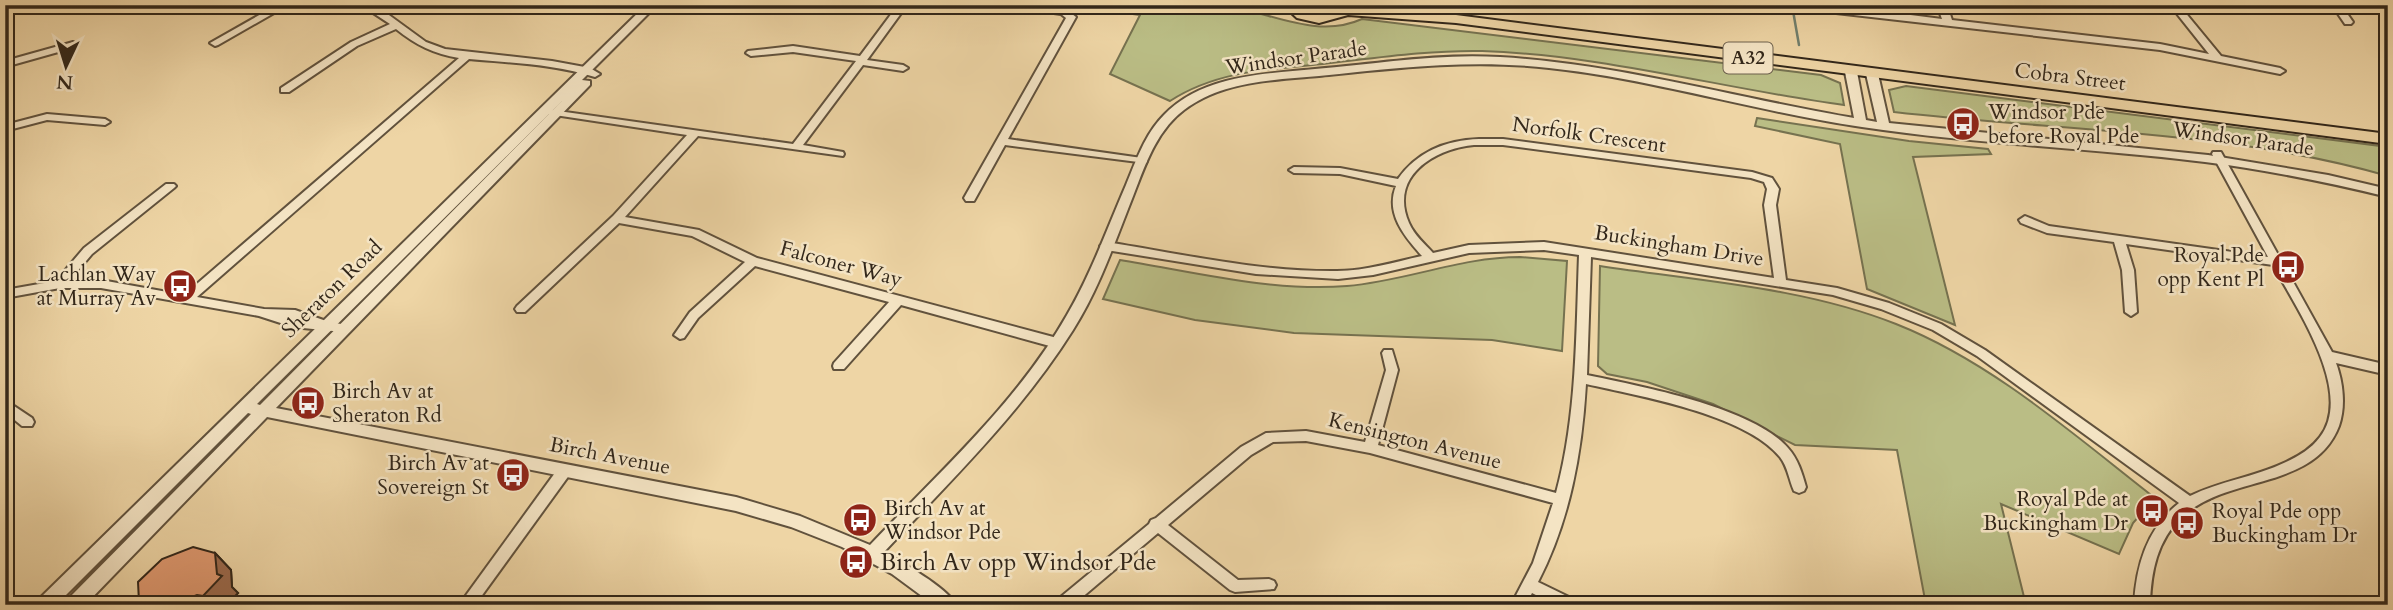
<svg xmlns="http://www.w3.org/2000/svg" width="2393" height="610" font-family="Cardo,serif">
	<rect width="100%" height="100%" fill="#eed5a5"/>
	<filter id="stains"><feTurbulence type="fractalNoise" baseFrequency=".00286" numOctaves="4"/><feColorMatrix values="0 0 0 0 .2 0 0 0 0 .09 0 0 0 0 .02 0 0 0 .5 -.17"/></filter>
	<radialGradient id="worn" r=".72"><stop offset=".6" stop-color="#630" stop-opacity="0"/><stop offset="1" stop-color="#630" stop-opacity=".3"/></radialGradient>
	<g fill="#babd85" stroke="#767250" stroke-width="2">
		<path d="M1066,5c49,0 100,-2 150,0 49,3 97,36 146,14l459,56 19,8 4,22c-120,-16 -240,-50 -362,-54 -53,-1 -106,7 -159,13 -53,5 -107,7 -153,37l-60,-27 30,-59z"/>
		<path d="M1906,86l482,61v29c-160,-46 -329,-45 -494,-64l-5,-22z"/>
		<polygon points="1757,118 1909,141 1988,149 1991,154 1913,157 1955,325 1867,289 1840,144 1755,126"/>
		<path d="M1520,257l47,4 -5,90 -70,-11 -198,-7 -99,-13 -92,-21 17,-39c74,12 152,32 227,26 59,-5 114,-29 173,-29z"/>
		<path d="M1600,266c98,15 203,21 296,58 96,38 178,111 259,174l-22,25 -14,31 -118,-50 25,101h-100l-29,-155 -102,-5 -82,-41 -66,-22 -40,-8 -9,-8z"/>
	</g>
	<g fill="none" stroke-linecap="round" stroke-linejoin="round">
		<polyline stroke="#707f6d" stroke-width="2.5" points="1792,5 1799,45"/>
		<g stroke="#61523d" stroke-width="4">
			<g id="minor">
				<polygon points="5,5 11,5 5,9"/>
				<polygon points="277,5 288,5 218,45 215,46 210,43"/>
				<path d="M361,5l17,2 48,35 19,7 107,12 38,7 10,6 -5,3c-41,-13 -83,-14 -126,-18l-272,238 67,12 31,1 34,12 18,3 2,3 -2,3 -4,1 -50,-5 -34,-11 -158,-28h-41l-55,10v-8l51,-9 28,-33 82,-64h8l2,2 -2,2 -82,66 -22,26h31l83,15 275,-237c-25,-4 -43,-13 -63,-29l-39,17 -68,46h-8v-4l70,-46 39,-18z"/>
				<polygon points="898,5 907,5 867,60 903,65 908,68 903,71 863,65 803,145 843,152 844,154 843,156 698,136 625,217 699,230 757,258 1057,338 1063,343 1061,346 1057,348 901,305 844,369 834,369 833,366 834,363 889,302 755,266 698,318 684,338 680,339 674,335 690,312 745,262 692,236 619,223 525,312 517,312 515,309 517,306 613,216 687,135 548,114 544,113 544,109 793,144 856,61 793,52 751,56 746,53 748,51 793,46 860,56"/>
				<path d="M1013,5c20,0 47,-3 63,12l-68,122 134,19 4,1 1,2 -1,2 -141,-18 -31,56h-8l-2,-3 102,-180 -5,-4 -44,-6z"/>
				<polygon points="1818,5 1832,5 1942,19 1937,5 1947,5 1952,20 2160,44 2209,54 2170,5 2179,5 2221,56 2280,68 2285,71 2280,74 2160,50 1836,13"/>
				<polygon points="2332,5 2341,5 2353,22 2351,24 2345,24"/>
				<polygon points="73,42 78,45 76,47 5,67 5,61"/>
				<polygon points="47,114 105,119 110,122 105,125 47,120 5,131 5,125"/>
				<path d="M1479,139h24l249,33 20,6 7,11 -3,16 10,75 51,8 52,15 52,21 44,26 205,146c30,-15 65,-19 96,-34 13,-6 25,-13 34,-25 35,-45 -25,-131 -47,-172l-147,-21 8,26 3,42 -6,4 -6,-4 -3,-42 -8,-28 -67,-9 -26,-10 -2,-3 6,-4 24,10 219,31 -56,-103 1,-2h8l111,200 56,13v10l-52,-12c7,19 10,43 3,63 -25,65 -112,48 -157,91 -25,23 -31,55 -32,88h-16c2,-39 13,-77 45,-102l-202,-147 -44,-26 -52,-21 -48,-14 -242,-38 -4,118c52,11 166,32 201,73 10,11 14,25 18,39l-2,4 -5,2 -5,-2c-5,-11 -6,-24 -14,-34 -35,-43 -141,-61 -194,-73 -4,69 -16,136 -48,198l37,18 2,5h-22l-23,-12 -6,12h-15l22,-42 20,-60 -183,-50 -64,-12 -33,1 -22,13 -83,70 70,55 31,-1 5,2 2,4 -2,4 -39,3 -5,-2 -72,-57 -85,72h-18l2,-5 92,-76 2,-4 5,-2 85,-71 25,-14 40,-2 59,11 21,-72 -4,-17 2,-3h8l6,20 -20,75 178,48c21,-77 20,-159 23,-238l-35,-5 -75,3 -96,22 -35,4 -82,-5 -150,-24 -6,-4 6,-4c76,12 154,30 231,29 29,0 57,-9 85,-15 -18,-20 -37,-43 -26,-70l-56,-12 -46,-1 -5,-3 5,-3 46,1 58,11c19,-27 48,-39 81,-40zM1474,145h29l248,33 13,4 3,7 -3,16 10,73 -230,-36 -75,3 -36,8c-8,-9 -19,-18 -24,-30 -20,-46 24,-74 65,-78z"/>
				<polygon points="5,400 32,418 34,422 32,426 22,426 5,412"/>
				<polygon points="565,465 570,466 572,470 570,474 475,605 459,605 560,466"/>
			</g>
		</g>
		<g stroke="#61523d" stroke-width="4">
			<path id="tertiary" d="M646,5h11l-75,75 8,1v4l-314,323 460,89 64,19 70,29c69,-73 147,-142 197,-230 24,-41 40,-86 59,-130 10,-24 19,-51 38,-70 38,-40 100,-41 151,-46 61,-5 123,-16 185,-12 120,7 236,41 354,61l-9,-46 6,-3 6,3 9,48 11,2 -11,-48 6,-3 6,3 11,49 319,32 120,20 60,14v8c-61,-15 -121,-27 -183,-35 -114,-14 -230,-18 -343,-35 -105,-15 -208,-48 -313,-59 -78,-9 -153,0 -230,8 -46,4 -97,5 -135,34 -31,23 -42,65 -56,99 -16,41 -31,83 -55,121 -52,83 -123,151 -189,222 17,10 64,36 72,53h-22l-42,-31 -50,-27 -51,-20 -55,-16 -469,-94 -182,188h-21l3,-5 184,-186 -3,-1 -192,192h-21l3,-5zM563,100l-303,305 -3,-1z"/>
		</g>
		<g stroke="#32271a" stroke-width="4">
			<path id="trunk" d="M1283,5c15,0 24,10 39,9 13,0 19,-9 33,-9l101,10 932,119v10l-932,-121 -108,-8 -29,8 -22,-5z"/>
		</g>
		<use href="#minor" fill="#f4e4c4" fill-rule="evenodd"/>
		<use href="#tertiary" fill="#f4e4c4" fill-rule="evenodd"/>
		<use href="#trunk" fill="#eed5a5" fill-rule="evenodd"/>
	</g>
	<polygon fill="#c08460" stroke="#32271a" stroke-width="2" points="215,553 231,570 232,587 238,593 227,605 142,605 139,602"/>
	<g fill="#9c6b4e" stroke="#32271a" stroke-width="2">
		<polygon points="215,553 231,570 232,587 238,593 227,605 211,605 203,596"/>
		<polygon points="197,595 206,605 171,605"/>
	</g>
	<polygon fill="#df9970" stroke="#32271a" stroke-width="2" points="193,547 215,553 217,574 222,576 203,596 197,595 171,605 150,605 139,602 138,582 162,559"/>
	<defs>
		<g id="bus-disc" transform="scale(1.75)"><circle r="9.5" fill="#8f2418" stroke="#f4e4c4"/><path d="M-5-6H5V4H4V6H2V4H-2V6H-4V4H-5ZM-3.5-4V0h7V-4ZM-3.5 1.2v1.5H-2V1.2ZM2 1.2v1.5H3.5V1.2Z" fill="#fff"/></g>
	</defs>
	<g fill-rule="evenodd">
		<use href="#bus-disc" x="1963" y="124"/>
		<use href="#bus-disc" x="2288" y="267"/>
		<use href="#bus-disc" x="180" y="286"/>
		<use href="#bus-disc" x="308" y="403"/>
		<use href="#bus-disc" x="513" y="475"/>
		<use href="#bus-disc" x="2152" y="511"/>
		<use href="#bus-disc" x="860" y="520"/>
		<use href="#bus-disc" x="2187" y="523"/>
		<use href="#bus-disc" x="856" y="562"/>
	</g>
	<g text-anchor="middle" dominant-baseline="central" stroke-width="5" stroke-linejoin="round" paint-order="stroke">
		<rect fill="#f4e4c4" stroke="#6c604d" stroke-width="2" x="1723.5" y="42.5" width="49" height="31" rx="5"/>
		<g font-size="19" font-weight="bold" fill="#32271a">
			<text x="1748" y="58">A32</text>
		</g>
		<g font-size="21" fill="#32271a" stroke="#f4e4c4">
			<text transform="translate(1296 58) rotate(-8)">Windsor Parade</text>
			<text transform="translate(2070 77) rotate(7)">Cobra Street</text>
			<text transform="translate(1589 135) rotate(8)">Norfolk Crescent</text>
			<text transform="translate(2243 139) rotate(8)">Windsor Parade</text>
			<text transform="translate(1679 246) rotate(9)">Buckingham Drive</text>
			<text transform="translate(841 264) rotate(15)">Falconer Way</text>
			<text transform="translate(332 289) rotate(-44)">Sheraton Road</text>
			<text transform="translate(1415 441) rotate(14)">Kensington Avenue</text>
			<text transform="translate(610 456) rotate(11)">Birch Avenue</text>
		</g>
		<g font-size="21" fill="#32271a" stroke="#f4e4c4" text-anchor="start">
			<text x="1988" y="112">Windsor Pde<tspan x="1988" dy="24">before Royal Pde</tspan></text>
			<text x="2264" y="255" text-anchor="end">Royal Pde<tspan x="2264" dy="24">opp Kent Pl</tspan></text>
			<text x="156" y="274" text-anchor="end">Lachlan Way<tspan x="156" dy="24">at Murray Av</tspan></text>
			<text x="332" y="391">Birch Av at<tspan x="332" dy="24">Sheraton Rd</tspan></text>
			<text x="489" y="463" text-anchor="end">Birch Av at<tspan x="489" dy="24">Sovereign St</tspan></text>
			<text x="2128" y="499" text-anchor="end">Royal Pde at<tspan x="2128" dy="24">Buckingham Dr</tspan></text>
			<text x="884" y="508">Birch Av at<tspan x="884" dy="24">Windsor Pde</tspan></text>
			<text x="2212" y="511">Royal Pde opp<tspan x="2212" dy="24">Buckingham Dr</tspan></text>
		</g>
		<g font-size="24" fill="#32271a" stroke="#f4e4c4" text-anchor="start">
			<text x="880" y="562">Birch Av opp Windsor Pde</text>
		</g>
	</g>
	<rect width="2393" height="610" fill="none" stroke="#eed5a5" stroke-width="28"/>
	<rect x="7" y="7" width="2379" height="596" fill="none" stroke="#32271a" stroke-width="3.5"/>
	<rect x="14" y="14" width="2365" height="582" fill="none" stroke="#32271a" stroke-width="2"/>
	<g transform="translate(66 66) rotate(184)" stroke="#f4e4c4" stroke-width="5" paint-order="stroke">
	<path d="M0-5L12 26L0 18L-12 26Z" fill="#32271a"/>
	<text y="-10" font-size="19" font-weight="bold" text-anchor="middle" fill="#32271a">N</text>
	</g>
	<rect width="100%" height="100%" filter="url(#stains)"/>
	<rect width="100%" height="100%" fill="url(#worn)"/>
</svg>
